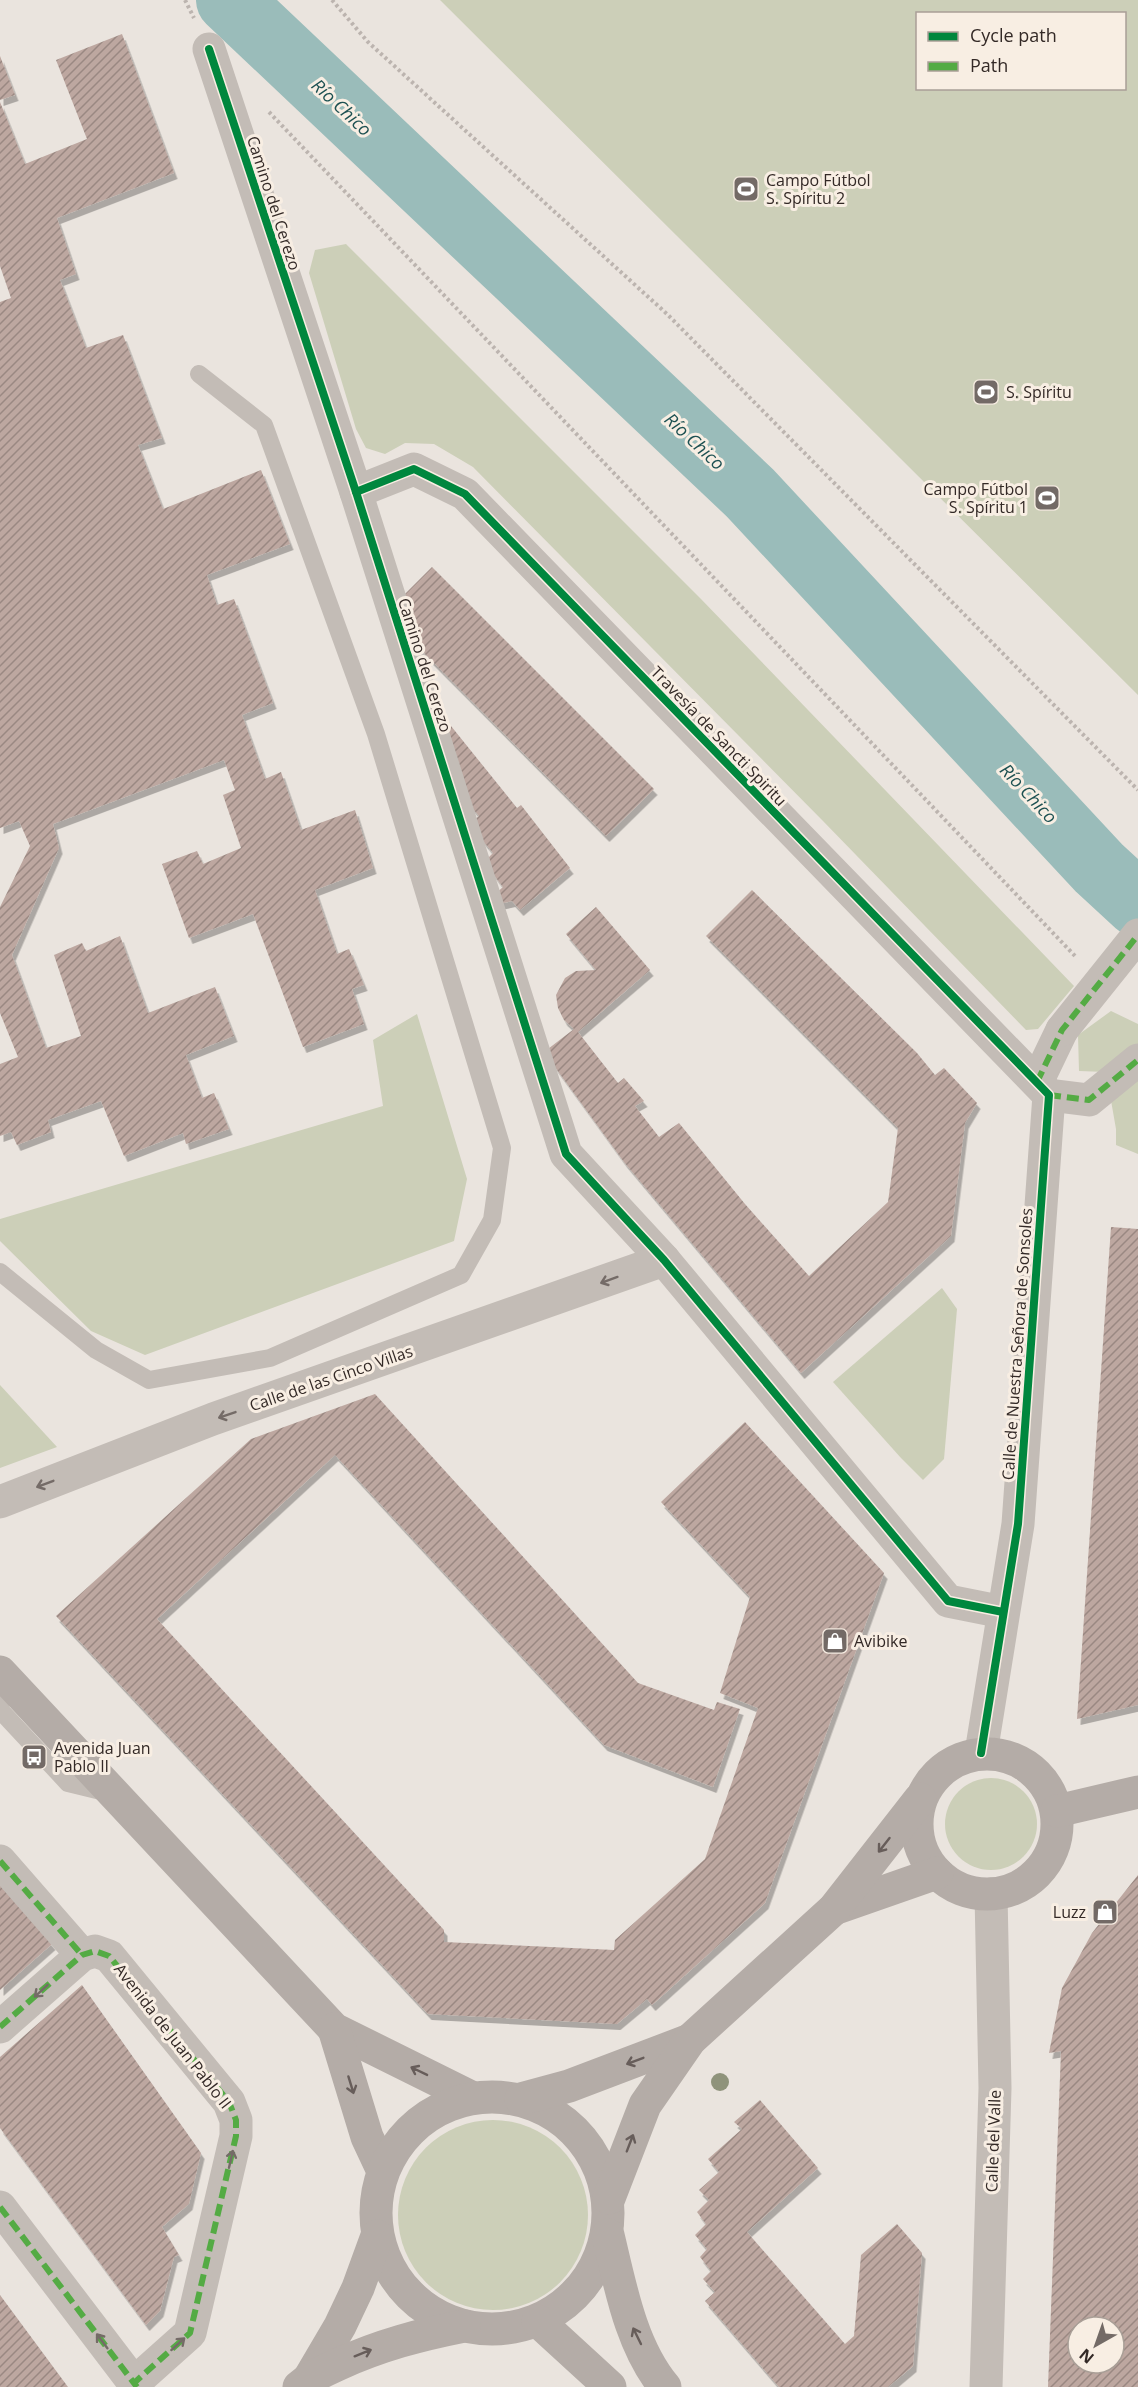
<svg xmlns="http://www.w3.org/2000/svg" width="1138" height="2387" font-family="'Open Sans',sans-serif">
	<defs>
		<pattern id="building-hatch" width="6" height="6" patternUnits="userSpaceOnUse" patternTransform="scale(1.5)"><rect width="6" height="6" fill="#bda7a0"/><path d="M-1 1l2-2M0 6l6-6M5 7l2-2" fill="none" stroke="#9a8882"/></pattern>
		<filter id="shadow"><feDropShadow dx="3.5" dy="6" stdDeviation="0" flood-color="#0004"/></filter>
	</defs>
	<rect width="100%" height="100%" fill="#eae4de"/>
	<g fill="#cccfb8" fill-rule="evenodd">
		<path d="M440,0h698v695zM918,14h206v74h-206z"/>
		<polygon points="346,244 701,599 1074,986 1038,1029 1026,1030 823,821 473,467 434,444 405,443 385,454 366,448 356,429 309,273 315,250"/>
		<polygon points="1111,1011 1138,1024 1138,1154 1116,1145 1116,1129 1106,1072 1079,1071 1078,1035"/>
		<polygon points="417,1014 467,1179 454,1241 145,1355 91,1331 0,1241 0,1219 383,1106 373,1040"/>
		<polygon points="942,1288 957,1309 944,1459 923,1480 901,1458 833,1382"/>
		<polygon points="0,1385 57,1447 0,1468"/>
		<circle cx="991" cy="1824" r="46"/>
		<circle cx="493" cy="2215" r="95"/>
	</g>
	<g fill="none" stroke-linecap="round" stroke-linejoin="round">
		<polyline stroke="#9abcba" stroke-width="66" points="229,0 750,493 1099,868 1138,904"/>
	</g>
	<g fill="url(#building-hatch)" fill-rule="evenodd" filter="url(#shadow)">
		<polygon points="122,34 174,173 57,218 76,274 60,280 86,348 123,335 162,438 138,445 163,509 261,470 290,544 207,575 217,605 234,599 273,703 242,715 265,779 281,772 301,830 355,810 373,868 315,890 337,954 349,949 364,985 352,989 364,1024 303,1047 253,914 189,938 162,864 197,851 203,864 241,848 223,795 235,790 224,760 53,824 59,848 12,955 46,1048 81,1036 54,955 82,943 86,951 120,936 148,1013 215,987 234,1036 186,1055 202,1098 214,1093 229,1129 186,1144 183,1133 124,1156 101,1101 48,1120 51,1132 17,1145 11,1132 0,1136 0,1064 18,1057 0,1013 0,907 30,846 19,821 0,828 0,302 11,298 0,266 0,102 25,164 87,139 56,60"/>
		<polygon points="0,56 15,95 0,100"/>
		<polygon points="432,567 654,789 606,836 412,641 400,599"/>
		<polygon points="451,726 517,808 521,805 570,868 520,910 512,901 494,905 492,897 503,887 484,862 493,853 469,824 479,816 457,790 442,734"/>
		<polygon points="752,890 917,1053 935,1075 944,1068 977,1103 965,1123 951,1236 801,1373 624,1162 544,1052 574,1029 564,1020 558,1008 556,995 565,978 576,971 596,970 566,934 596,907 650,970 578,1032 618,1083 624,1078 644,1101 635,1106 659,1137 679,1123 745,1204 809,1276 888,1202 898,1128 706,936"/>
		<polygon points="1111,1227 1138,1229 1138,1705 1077,1719"/>
		<polygon points="375,1394 638,1683 714,1710 717,1702 740,1709 713,1787 604,1745 335,1455 157,1619 444,1930 444,1942 614,1950 615,1940 705,1859 758,1708 720,1693 750,1597 661,1502 745,1422 884,1573 765,1903 652,2005 647,1999 617,2024 428,2014 56,1616 251,1439"/>
		<path d="M1138,1875v512h-90l13,-336 -12,2 13,-65 30,-55zM1078,2327h36v36h-36z"/>
		<polygon points="0,1885 52,1944 0,1990"/>
		<polygon points="82,1985 201,2153 189,2204 162,2227 179,2255 174,2257 160,2311 146,2325 0,2128 0,2057"/>
		<polygon points="760,2100 818,2168 747,2232 845,2344 854,2336 861,2255 897,2224 922,2253 913,2366 888,2387 779,2387 705,2301 715,2292 703,2279 711,2271 700,2257 707,2249 695,2235 706,2224 697,2212 709,2200 699,2190 719,2172 708,2159 742,2129 734,2122"/>
		<polygon points="0,2295 68,2387 0,2387"/>
	</g>
	<g fill="none" stroke-linecap="round" stroke-linejoin="round">
		<g stroke="#bcb4af" stroke-width="4" stroke-dasharray="3 3" stroke-linecap="butt">
			<polyline points="185,0 194,18"/>
			<polyline points="332,0 368,42 667,314 1138,790"/>
			<polyline points="269,112 1076,957"/>
		</g>
		<g stroke="#c3bcb6" stroke-width="18">
			<polyline points="0,1272 96,1350 149,1380 270,1358 461,1275 492,1220 502,1148 376,734 264,425 199,374"/>
			<polyline points="0,1700 1,1711 68,1783 109,1793"/>
		</g>
		<g stroke="#c3bcb6" stroke-width="33">
			<polyline points="209,49 356,492 566,1154 664,1260 948,1601 1003,1612"/>
			<polyline points="356,492 414,469 465,494 1049,1095 1018,1524 981,1753"/>
			<polyline points="1037,1082 1062,1030"/>
			<polyline points="1049,1095 1089,1100 1138,1060"/>
			<polyline points="0,1502 213,1419 664,1260"/>
			<polyline points="0,1861 82,1955"/>
			<polyline points="0,2027 82,1955 95,1951 109,1956 229,2102 236,2120 236,2136 190,2333 134,2383"/>
			<polyline points="0,2207 137,2387"/>
			<polyline points="986,2387 995,2088 991,1894"/>
		</g>
		<g stroke="#b4aca7" stroke-width="33">
			<polyline points="0,1672 334,2029 471,2097"/>
			<circle cx="987" cy="1824" r="70"/>
			<polyline points="1057,1811 1138,1792"/>
			<polyline points="834,1909 937,1873"/>
			<polyline points="334,2029 367,2137 382,2169"/>
			<circle cx="492" cy="2213" r="116"/>
			<polyline points="521,2099 569,2086 690,2040"/>
			<polyline points="609,2198 645,2105 690,2040 834,1909 920,1799"/>
			<path d="M608,2235c12,50 23,112 57,152"/>
			<polyline points="538,2321 610,2387"/>
			<polyline points="310,2377 340,2326 358,2288 377,2236"/>
			<path d="M299,2387c12,-11 25,-16 40,-23 42,-19 80,-29 125,-38"/>
		</g>
		<polyline stroke="#c3bcb6" stroke-width="33" points="1062,1030 1138,935"/>
		<g stroke="#54ab44" stroke-width="6" stroke-dasharray="12 6" stroke-linecap="butt">
			<polyline points="1037,1082 1062,1030 1138,935"/>
			<polyline points="1049,1095 1089,1100 1138,1060"/>
			<polyline points="0,1861 82,1955"/>
			<polyline points="0,2027 82,1955 95,1951 109,1956 229,2102 236,2120 236,2136 190,2333 134,2383"/>
			<polyline points="0,2207 137,2387"/>
		</g>
		<g stroke="#f8eee3" stroke-width="11">
			<g id="cycleway">
				<polyline points="209,49 356,492 566,1154 664,1260 948,1601 1003,1612"/>
				<polyline points="356,492 414,469 465,494 1049,1095 1018,1524 981,1753"/>
			</g>
		</g>
		<use href="#cycleway" stroke="#00873e" stroke-width="8"/>
	</g>
	<circle fill="#8f937b" cx="720" cy="2082" r="9"/>
	<defs><path id="oneway-shaft" d="M-6 0H5M1.5-3L5.5 0L1.5 3" fill="none" stroke-width="1.6" stroke-linecap="round" stroke-linejoin="round" transform="scale(1.5)"/></defs>
	<g stroke="#746b67">
		<use href="#oneway-shaft" transform="translate(609 1280) rotate(160)"/>
		<use href="#oneway-shaft" transform="translate(227 1415) rotate(161)"/>
		<use href="#oneway-shaft" transform="translate(45 1484) rotate(159)"/>
		<use href="#oneway-shaft" transform="translate(41 1991) rotate(138)"/>
		<use href="#oneway-shaft" transform="translate(231 2159) rotate(-77)"/>
		<use href="#oneway-shaft" transform="translate(102 2341) rotate(-127)"/>
		<use href="#oneway-shaft" transform="translate(178 2344) rotate(-42)"/>
	</g>
	<g stroke="#675d5a">
		<use href="#oneway-shaft" transform="translate(884 1845) rotate(128)"/>
		<use href="#oneway-shaft" transform="translate(635 2061) rotate(159)"/>
		<use href="#oneway-shaft" transform="translate(419 2071) rotate(-154)"/>
		<use href="#oneway-shaft" transform="translate(351 2085) rotate(73)"/>
		<use href="#oneway-shaft" transform="translate(630 2143) rotate(-69)"/>
		<use href="#oneway-shaft" transform="translate(637 2336) rotate(-116)"/>
		<use href="#oneway-shaft" transform="translate(363 2353) rotate(-22)"/>
	</g>
	<defs>
		<g id="stadium-square" transform="scale(1.35)"><rect x="-9" y="-9" width="18" height="18" rx="4" fill="#736a66" stroke="#f8eee3"/><path d="M0-5a6.5 5 0 1 0 0 10a6.5 5 0 1 0 0-10ZM-3.5-1.8h7v3.6h-7Z" fill="#fff"/></g>
		<g id="shop-square" transform="scale(1.35)"><rect x="-9" y="-9" width="18" height="18" rx="4" fill="#736a66" stroke="#f8eee3"/><path d="M-5-2.5h2.3a2.7 3.5 0 0 1 5.4 0H5L5.5 6h-11ZM-1.5-2.5h3a1.5 2.3 0 0 0-3 0Z" fill="#fff"/></g>
		<g id="bus-square" transform="scale(1.35)"><rect x="-9" y="-9" width="18" height="18" rx="4" fill="#736a66" stroke="#f8eee3"/><path d="M-5-6H5V4H4V6H2V4H-2V6H-4V4H-5ZM-3.5-4V0h7V-4ZM-3.5 1.2v1.5H-2V1.2ZM2 1.2v1.5H3.5V1.2Z" fill="#fff"/></g>
	</defs>
	<g fill-rule="evenodd">
		<use href="#stadium-square" x="746" y="189"/>
		<use href="#stadium-square" x="986" y="392"/>
		<use href="#stadium-square" x="1047" y="498"/>
		<use href="#shop-square" x="835" y="1641"/>
		<use href="#bus-square" x="34" y="1757"/>
		<use href="#shop-square" x="1105" y="1912"/>
	</g>
	<g text-anchor="middle" dominant-baseline="central" stroke-width="6" stroke-linejoin="round" paint-order="stroke">
		<g font-size="16" fill="#332926" stroke="#f8eee3" text-anchor="start">
			<text x="766" y="180">Campo Fútbol<tspan x="766" dy="18">S. Spíritu 2</tspan></text>
			<text x="1006" y="392">S. Spíritu</text>
			<text x="1028" y="489" text-anchor="end">Campo Fútbol<tspan x="1028" dy="18">S. Spíritu 1</tspan></text>
			<text x="854" y="1641">Avibike</text>
			<text x="54" y="1748">Avenida Juan<tspan x="54" dy="18">Pablo II</tspan></text>
			<text x="1086" y="1912" text-anchor="end">Luzz</text>
		</g>
		<g font-size="16" fill="#332926" stroke="#f8eee3">
			<text transform="translate(274 203) rotate(72)">Camino del Cerezo</text>
			<text transform="translate(425 665) rotate(72)">Camino del Cerezo</text>
			<text transform="translate(719 736) rotate(46)">Travesía de Sancti Spiritu</text>
			<text transform="translate(1017 1344) rotate(-86)">Calle de Nuestra Señora de Sonsoles</text>
			<text transform="translate(331 1378) rotate(-19)">Calle de las Cinco Villas</text>
			<text transform="translate(173 2036) rotate(52)">Avenida de Juan Pablo II</text>
			<text transform="translate(993 2141) rotate(-88)">Calle del Valle</text>
		</g>
		<g font-size="18" font-style="italic" fill="#1d5152" stroke="#f8eee3">
			<text transform="translate(342 107) rotate(43)">Río Chico</text>
			<text transform="translate(695 441) rotate(43)">Río Chico</text>
			<text transform="translate(1029 793) rotate(47)">Río Chico</text>
		</g>
	</g>
	<rect x="916" y="12" width="210" height="78" fill="#f8eee3" stroke="#a99f97" stroke-width="1.5"/>
	<rect x="928" y="32" width="30" height="9" fill="#00873e" stroke="#a99f97" stroke-width="1.5"/>
	<text x="970" y="42" font-size="18" fill="#332926">Cycle path</text>
	<rect x="928" y="62" width="30" height="9" fill="#54ab44" stroke="#a99f97" stroke-width="1.5"/>
	<text x="970" y="72" font-size="18" fill="#332926">Path</text>
	<g transform="translate(1096 2345) rotate(220)"><circle r="28" fill="#f8eee3" stroke="#a99f97" stroke-width="1.5"/>
	<path d="M0-4.5L10 22L0 15L-10 22Z" fill="#736a66"/>
	<text y="-9" font-size="16" font-weight="bold" text-anchor="middle" fill="#332926">N</text>
	</g>
</svg>
